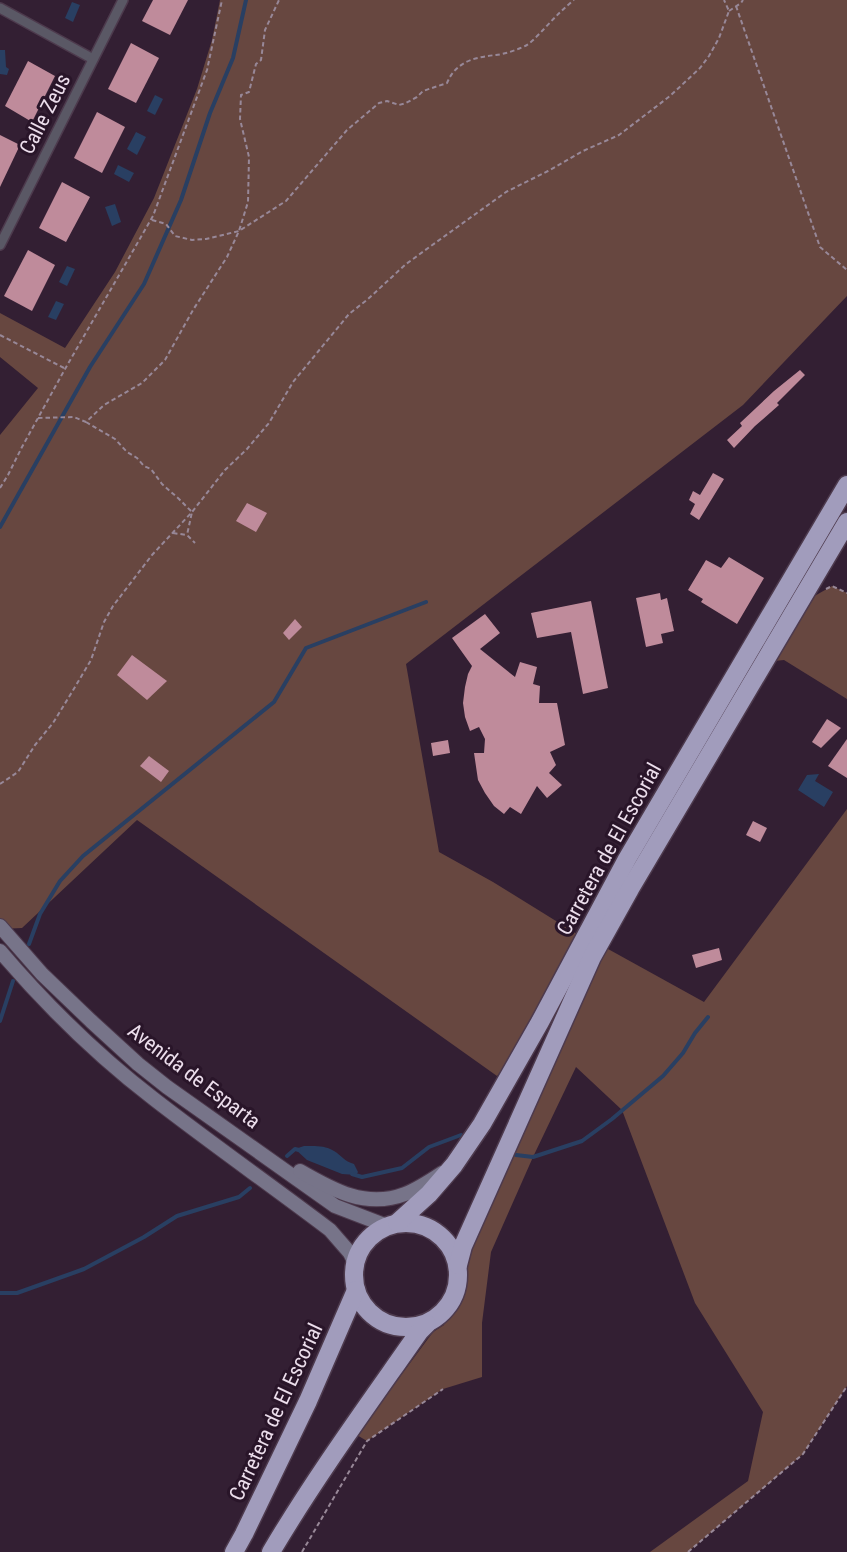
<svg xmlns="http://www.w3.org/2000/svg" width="847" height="1552" font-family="'Roboto Condensed',sans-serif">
	<rect width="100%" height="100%" fill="#331f33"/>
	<g fill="#674740">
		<polygon points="220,0 847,0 847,296 743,405 406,664 439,852 493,882 577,934 540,1022 497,1076 137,820 22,928 0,929 0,435 38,388 0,357 0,313 65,348 115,272 154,198 197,89 212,40"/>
		<polygon points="832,586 847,593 847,699 784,660 765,662 811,598"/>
		<polygon points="847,809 847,1386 803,1454 688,1552 650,1552 748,1481 763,1412 695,1303 622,1110 576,1067 533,1157 491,1252 482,1323 482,1377 443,1389 367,1441 350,1431 396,1382 433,1332 444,1325 446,1311 454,1298 459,1276 458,1265 599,944 704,1002"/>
	</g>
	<g fill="#293f62">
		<polygon points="72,2 80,5 73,22 65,18"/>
		<polygon points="0,50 5,50 6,67 9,69 7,75 0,74"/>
		<polygon points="155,95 163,99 155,115 147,111"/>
		<polygon points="136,132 146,137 137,155 127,149"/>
		<polygon points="118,165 134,173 129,182 114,174"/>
		<polygon points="115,204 121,222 112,226 105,207"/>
		<polygon points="67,266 75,269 67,286 59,282"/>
		<polygon points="56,301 64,304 56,320 48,317"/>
		<polygon points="819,774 815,781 833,792 824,807 798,790 807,775"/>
		<path d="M304,1146c11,0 20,-1 30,5 8,5 10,10 20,13l4,8 -2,3 -14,-1 -35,-14 -12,-11z"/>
	</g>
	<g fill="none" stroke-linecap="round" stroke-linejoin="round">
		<g stroke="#293f62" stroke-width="4">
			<polyline points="0,527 90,367 144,284 181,200 210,113 233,58 246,0"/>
			<polyline points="29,944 40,914 60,881 83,856 274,702 306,648 426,602"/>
			<polyline points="0,1021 13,981"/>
			<polyline points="516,1155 533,1157 582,1141 612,1119 663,1076 683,1053 695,1033 708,1017"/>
			<polyline points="287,1156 295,1149 299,1150"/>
			<polyline points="352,1174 362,1177 402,1168 429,1147 461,1135"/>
			<polyline points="0,1293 17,1293 84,1269 144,1237 177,1216 239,1197 250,1188"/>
		</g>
	</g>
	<g fill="#bf8b9b">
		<polygon points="153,0 188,0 170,35 142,21"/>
		<polygon points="131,43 159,58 136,103 108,89"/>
		<polygon points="28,61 55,76 32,122 5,106"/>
		<polygon points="97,112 125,127 102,173 74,158"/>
		<polygon points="0,135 20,145 0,187"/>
		<polygon points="62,182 90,197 66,242 39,228"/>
		<polygon points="28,250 55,265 32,311 4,296"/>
		<polygon points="800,370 805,375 777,403 779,405 755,426 734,448 727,440 742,426 740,423 774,391"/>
		<polygon points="713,473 724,479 699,520 690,514 695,504 689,500 693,491 700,495"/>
		<polygon points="247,503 267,513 256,532 236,521"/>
		<polygon points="729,557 764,578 737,624 701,602 703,599 688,590 706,560 721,568"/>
		<polygon points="660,593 661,600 667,598 674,631 661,634 663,643 646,647 636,598"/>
		<polygon points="591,601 608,688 583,694 571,632 537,638 531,613"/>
		<polygon points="485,614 500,633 480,649 515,677 520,662 537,667 533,684 540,686 539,703 557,703 565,745 550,752 556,765 549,773 562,785 547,798 537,786 521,814 510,807 504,814 494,806 485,793 478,780 474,753 484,753 485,739 479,727 470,731 465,717 463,703 465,687 468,674 472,666 452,638"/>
		<polygon points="295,619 302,627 289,640 283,633"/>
		<polygon points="132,655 167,681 147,700 117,675"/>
		<polygon points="827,719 841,728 821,748 812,742"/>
		<polygon points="847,739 847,778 828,766"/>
		<polygon points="448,740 450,753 433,756 431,743"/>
		<polygon points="149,756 169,771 161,782 140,766"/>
		<polygon points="753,821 767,828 760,842 746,835"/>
		<polygon points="719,948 722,960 696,968 692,955"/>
	</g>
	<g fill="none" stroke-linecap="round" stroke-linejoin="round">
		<g stroke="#4d3a4d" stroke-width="12">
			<g id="street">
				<polyline points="0,8 93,59"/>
				<polyline points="0,245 123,0"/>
			</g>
		</g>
		<g stroke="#4d3a4d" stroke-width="16">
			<g id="secondary">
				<polyline points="0,926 42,974 91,1021 138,1064 167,1087 335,1206 387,1226"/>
				<path d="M0,951c46,54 98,105 154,148 58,45 118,87 176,131l20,23 5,10"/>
				<path d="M300,1171c33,19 66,38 105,23 13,-5 25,-13 37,-21"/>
			</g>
		</g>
		<g stroke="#4d3a4d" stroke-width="21">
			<g id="highway">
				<circle cx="406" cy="1275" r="52"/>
				<polyline points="397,1223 429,1194 454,1165 482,1124 540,1022 627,859 847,485"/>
				<polyline points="458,1265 463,1246 592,957 630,889 847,522"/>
				<polyline points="234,1552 244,1534 308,1401 356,1290"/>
				<path d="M271,1552c45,-76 97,-147 148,-220l8,-8"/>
			</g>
		</g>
		<g stroke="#988898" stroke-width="2" stroke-dasharray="4.5 3" stroke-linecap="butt">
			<polyline points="736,6 820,247 847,270"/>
			<polyline points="729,11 741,3 743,0"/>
			<path d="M152,220l14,4 9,12 17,4 14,-1 33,-8 47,-30 61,-71 32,-27 8,-2 12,4 7,-2 11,-6 6,-6 24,-8c9,-22 29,-26 49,-28 10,-1 23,-6 31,-10 6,-4 12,-11 17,-16 10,-11 19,-20 30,-29"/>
			<polyline points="0,335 64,368"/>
			<polyline points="38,418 74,417 86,422 104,405 142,383 165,360 193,310 227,257 239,231 248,202 249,157 240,119 241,95 249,92 256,64 261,60 265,30 279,0"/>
			<polyline points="86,422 115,439 127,452 137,458 144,466 151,469 162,484 179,499 192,512 187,535"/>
			<polyline points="0,488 8,475 22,447 65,369 153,216 207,70 222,0"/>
			<polyline points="173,533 187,535 195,543"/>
			<polyline points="826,589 832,586 847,593"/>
			<polyline points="0,784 18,772 35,745 53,723 72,692 91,660 104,622 113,606 152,555 192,512 225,470 247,449 269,423 293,382 349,314 368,299 406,264 506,192 548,171 583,151 619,135 670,96 700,68 709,56 719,38 729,11 724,0"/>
			<polyline points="302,1552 367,1441 443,1389"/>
			<polyline points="688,1552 803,1454 847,1386"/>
		</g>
		<use href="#street" stroke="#5a5865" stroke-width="9"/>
		<use href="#secondary" stroke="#777489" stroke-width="14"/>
		<use href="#highway" stroke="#a19cbc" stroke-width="18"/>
	</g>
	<g text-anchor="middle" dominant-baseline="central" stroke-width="6" stroke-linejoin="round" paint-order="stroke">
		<g font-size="21" fill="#ecdeec" stroke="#291529">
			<text transform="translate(45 114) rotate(-63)">Calle Zeus</text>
			<text transform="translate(609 849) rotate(-61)">Carretera de El Escorial</text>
			<text transform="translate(194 1076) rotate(37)">Avenida de Esparta</text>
			<text transform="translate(276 1412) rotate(-65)">Carretera de El Escorial</text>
		</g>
	</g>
</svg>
